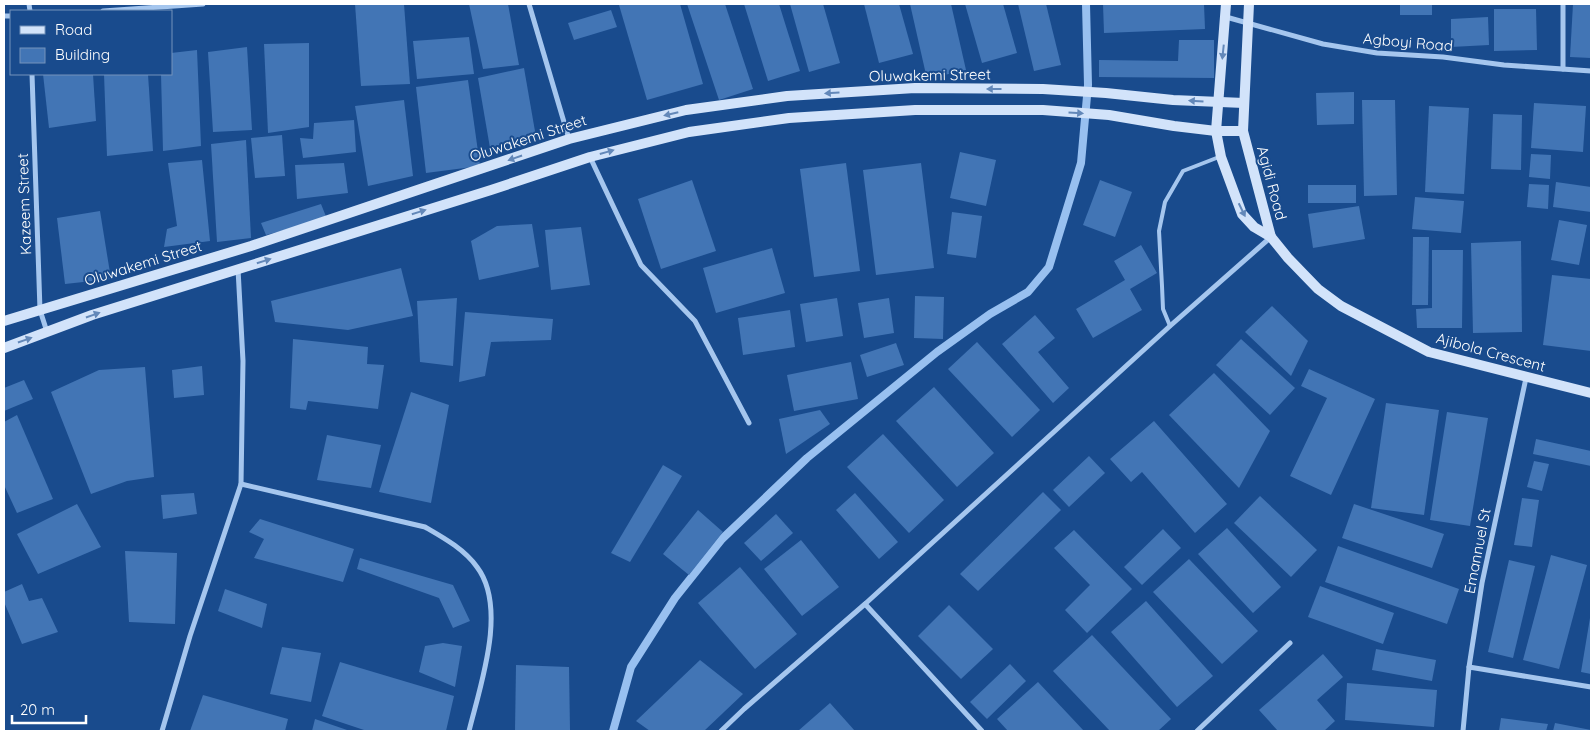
<svg xmlns="http://www.w3.org/2000/svg" width="1595" height="735" font-family="Quicksand,sans-serif">
	<rect width="100%" height="100%" fill="#194b8d"/>
	<g fill="none" stroke-linecap="round" stroke-linejoin="round">
		<polyline stroke="#98c0f0" stroke-width="8" points="613,731 631,667 675,598 722,539 807,458 937,352 990,314 1028,292 1049,267 1081,163 1088,85 1086,4"/>
	</g>
	<g fill="#4275b5">
		<polygon points="355,4 404,4 410,84 361,86"/>
		<polygon points="469,4 508,4 519,65 483,69"/>
		<polygon points="622,4 680,4 703,84 647,100 619,5"/>
		<polygon points="687,4 725,4 753,89 719,100"/>
		<polygon points="744,4 779,4 800,71 768,81"/>
		<polygon points="790,4 823,4 840,63 809,72"/>
		<polygon points="864,4 899,4 913,54 879,63"/>
		<polygon points="910,4 951,4 966,70 927,79"/>
		<polygon points="965,4 1003,4 1017,53 982,63"/>
		<polygon points="1018,4 1046,4 1061,65 1034,71"/>
		<polygon points="1103,4 1204,4 1205,29 1104,33"/>
		<rect x="1400" y="4" width="32" height="11"/>
		<polygon points="1573,4 1591,4 1591,58 1570,57"/>
		<polygon points="1494,9 1536,9 1537,50 1494,51"/>
		<polygon points="611,10 617,27 574,40 568,23"/>
		<polygon points="1488,17 1489,45 1451,47 1451,19"/>
		<polygon points="469,37 474,74 417,79 413,41"/>
		<polygon points="1179,40 1214,40 1214,78 1099,77 1099,60 1178,61"/>
		<polygon points="309,43 309,127 268,133 264,44"/>
		<polygon points="247,47 252,130 213,132 208,52"/>
		<polygon points="197,50 201,146 163,151 161,74 171,74 171,53"/>
		<polygon points="524,68 536,137 490,148 478,78"/>
		<polygon points="43,74 93,74 96,121 49,128"/>
		<polygon points="104,74 148,74 153,151 107,156"/>
		<polygon points="468,80 480,166 426,173 416,87"/>
		<polygon points="1354,92 1354,124 1317,125 1316,93"/>
		<polygon points="404,100 413,176 368,186 355,106"/>
		<polygon points="1362,100 1395,100 1397,195 1364,196"/>
		<polygon points="1534,103 1586,106 1583,152 1531,148"/>
		<polygon points="1429,106 1469,108 1464,194 1425,192"/>
		<polygon points="1493,114 1522,115 1521,170 1491,169"/>
		<polygon points="354,120 356,152 303,158 300,138 313,139 314,123"/>
		<polygon points="282,135 285,176 255,178 251,138"/>
		<polygon points="246,140 251,238 217,242 211,144"/>
		<polygon points="960,152 996,160 986,206 950,198"/>
		<polygon points="1531,154 1551,155 1550,179 1529,177"/>
		<polygon points="202,160 210,241 164,247 167,229 177,226 168,163"/>
		<polygon points="344,163 348,193 297,199 295,165"/>
		<polygon points="846,163 860,271 814,277 800,169"/>
		<polygon points="921,163 934,268 876,275 863,170"/>
		<polygon points="692,180 716,251 661,269 638,199"/>
		<polygon points="1100,180 1132,192 1115,237 1083,225"/>
		<polygon points="1556,182 1591,187 1591,212 1553,207"/>
		<polygon points="1529,184 1549,185 1548,209 1527,207"/>
		<rect x="1308" y="185" width="48" height="18"/>
		<polygon points="1415,197 1464,201 1461,233 1412,229"/>
		<polygon points="321,204 327,219 266,235 261,223"/>
		<polygon points="1359,206 1365,239 1313,248 1308,214"/>
		<polygon points="100,211 111,279 65,284 57,218"/>
		<polygon points="952,212 982,216 976,258 947,254"/>
		<polygon points="1559,220 1587,225 1579,265 1551,260"/>
		<polygon points="532,224 539,267 479,280 471,241 497,226"/>
		<polygon points="581,227 590,285 551,290 545,230"/>
		<polygon points="1413,237 1429,237 1428,305 1412,305"/>
		<polygon points="1521,241 1522,332 1473,333 1471,243"/>
		<polygon points="1141,245 1157,273 1130,289 1142,310 1093,338 1076,309 1125,280 1114,261"/>
		<polygon points="772,248 785,293 716,313 703,268"/>
		<polygon points="1432,250 1463,250 1462,328 1417,328 1416,309 1432,308"/>
		<polygon points="401,268 413,316 348,330 275,322 271,301"/>
		<polygon points="1552,275 1591,279 1591,351 1543,345"/>
		<polygon points="915,296 944,297 943,339 914,338"/>
		<polygon points="457,298 453,366 420,362 417,301"/>
		<polygon points="837,298 843,336 806,342 800,304"/>
		<polygon points="889,298 894,333 864,338 858,303"/>
		<polygon points="1272,306 1308,341 1291,376 1245,332"/>
		<polygon points="790,310 795,347 743,355 738,318"/>
		<polygon points="465,312 553,319 551,340 491,342 485,376 459,382"/>
		<polygon points="1035,315 1055,338 1038,352 1069,388 1053,403 1002,344"/>
		<polygon points="293,339 368,347 367,364 384,365 378,409 308,401 306,410 290,408"/>
		<polygon points="1241,339 1295,388 1270,415 1216,365"/>
		<polygon points="977,342 1040,410 1012,437 948,369"/>
		<polygon points="896,343 904,365 867,377 860,355"/>
		<polygon points="851,362 858,399 794,411 787,375"/>
		<polygon points="202,366 204,395 174,398 172,370"/>
		<polygon points="145,367 154,477 127,481 91,494 51,392 99,370"/>
		<polygon points="1309,369 1375,399 1331,495 1290,476 1327,398 1301,386"/>
		<polygon points="1214,373 1270,431 1239,488 1169,415"/>
		<polygon points="24,380 33,399 4,411 4,388"/>
		<polygon points="934,387 994,453 957,487 896,421"/>
		<polygon points="411,392 449,405 431,503 379,492"/>
		<polygon points="1386,403 1439,410 1424,515 1371,508"/>
		<polygon points="820,410 830,424 786,454 779,419"/>
		<polygon points="1447,412 1488,418 1470,526 1430,520"/>
		<polygon points="17,415 53,499 17,513 4,485 4,422"/>
		<polygon points="1154,421 1227,504 1195,533 1142,472 1131,482 1110,459"/>
		<polygon points="883,434 944,500 909,533 847,467"/>
		<polygon points="327,435 381,445 371,488 317,480"/>
		<polygon points="1536,439 1591,451 1591,466 1533,454"/>
		<polygon points="1089,456 1105,473 1069,507 1053,490"/>
		<polygon points="1534,461 1549,464 1542,491 1527,487"/>
		<polygon points="663,465 682,476 630,562 611,553"/>
		<polygon points="1043,492 1061,510 978,591 960,574"/>
		<polygon points="194,493 197,514 163,519 161,495"/>
		<polygon points="855,493 898,542 879,559 836,510"/>
		<polygon points="1260,496 1317,550 1291,577 1234,523"/>
		<polygon points="1522,498 1539,500 1532,547 1514,545"/>
		<polygon points="77,504 101,547 38,574 17,534"/>
		<polygon points="1354,504 1444,534 1432,568 1342,538"/>
		<polygon points="698,510 723,532 689,575 663,554"/>
		<polygon points="776,514 793,533 761,561 744,543"/>
		<polygon points="260,519 354,549 343,582 254,558 264,539 249,532"/>
		<polygon points="1227,528 1281,587 1253,613 1198,554"/>
		<polygon points="1163,529 1181,548 1142,585 1124,567"/>
		<polygon points="1074,530 1132,589 1087,633 1065,610 1090,585 1054,548"/>
		<polygon points="801,540 839,587 802,616 764,569"/>
		<polygon points="1338,546 1459,589 1447,624 1325,582"/>
		<polygon points="125,551 177,553 175,624 129,622"/>
		<polygon points="1551,555 1587,565 1559,669 1523,660"/>
		<polygon points="360,558 453,585 470,621 453,628 439,598 357,569"/>
		<polygon points="1189,559 1258,631 1222,664 1153,592"/>
		<polygon points="1509,560 1535,566 1513,658 1488,652"/>
		<polygon points="740,567 797,634 755,669 698,603"/>
		<polygon points="22,584 29,601 42,598 58,632 22,644 4,602 4,592"/>
		<polygon points="1320,586 1394,613 1383,644 1308,617"/>
		<polygon points="225,589 267,604 262,628 218,611"/>
		<polygon points="1146,601 1213,676 1177,707 1111,632"/>
		<polygon points="949,605 993,649 961,679 918,636"/>
		<polygon points="1590,618 1591,618 1591,674 1581,672"/>
		<polygon points="1092,635 1171,719 1158,731 1110,731 1053,671"/>
		<polygon points="443,643 462,646 455,687 419,672 425,646"/>
		<polygon points="282,647 321,653 311,702 270,694"/>
		<polygon points="1376,649 1436,660 1432,681 1372,670"/>
		<polygon points="1323,654 1343,677 1317,700 1335,721 1324,731 1278,731 1259,710"/>
		<polygon points="700,660 743,694 704,731 650,731 636,721"/>
		<polygon points="340,662 454,696 446,731 367,731 322,716"/>
		<polygon points="1010,664 1026,681 987,719 970,702"/>
		<polygon points="516,665 569,667 570,731 515,731"/>
		<polygon points="1038,682 1084,731 1008,731 997,719"/>
		<polygon points="1347,683 1437,690 1434,727 1345,720"/>
		<polygon points="203,695 288,719 285,731 190,731"/>
		<polygon points="830,703 855,731 798,731"/>
		<polygon points="1501,718 1548,724 1546,731 1499,731"/>
		<polygon points="315,719 350,731 312,731"/>
		<polygon points="1555,723 1591,730 1591,731 1553,731"/>
	</g>
	<g fill="none" stroke-linecap="round" stroke-linejoin="round">
		<polyline stroke="#a5c6ee" stroke-width="4" points="1170,326 1163,309 1162,286 1159,231 1165,202 1183,171 1219,157"/>
		<g stroke="#a5c6ee" stroke-width="5">
			<polyline points="29,4 30,11"/>
			<polyline points="529,4 569,139"/>
			<polyline points="103,11 203,4"/>
			<polyline points="4,16 11,16"/>
			<polyline points="1226,17 1323,44 1377,53 1443,57 1504,65 1591,71"/>
			<polyline points="1563,69 1563,4"/>
			<polyline points="32,74 40,310 47,332"/>
			<polyline points="590,157 641,265 695,321 749,423"/>
			<path d="M241,484l184,43c19,11 39,22 52,40 31,41 3,119 -8,164"/>
			<polyline points="865,604 982,731"/>
			<polyline points="1469,667 1591,687"/>
			<polyline points="162,731 190,636 241,484 243,361 238,269"/>
			<polyline points="721,731 744,709 865,604 1170,326 1271,237"/>
			<polyline points="1197,731 1290,643"/>
			<polyline points="1463,731 1469,667 1482,583 1526,378"/>
		</g>
		<g stroke="#d2e3fa" stroke-width="10">
			<polyline points="1226,4 1216,131 1221,157 1242,214 1254,227 1271,237 1288,258 1318,289 1341,306 1429,352 1591,393"/>
			<polyline points="1249,4 1243,131 1271,237"/>
			<polyline points="4,321 251,246 569,139 686,110 787,96 915,88 1043,89 1106,93 1173,100 1244,103"/>
			<polyline points="4,348 92,315 491,190 590,157 689,132 789,118 915,110 1043,110 1109,115 1174,126 1216,131 1243,131"/>
		</g>
	</g>
	<defs><path id="oneway-solid" d="M-6-.8H1V-3.2L6.5 0L1 3.2V.8H-6Z" transform="scale(1.25)"/></defs>
	<g fill="#6388b9">
		<use href="#oneway-solid" transform="translate(1223 52) rotate(96)"/>
		<use href="#oneway-solid" transform="translate(994 89) rotate(-180)"/>
		<use href="#oneway-solid" transform="translate(832 93) rotate(177)"/>
		<use href="#oneway-solid" transform="translate(1196 101) rotate(-176)"/>
		<use href="#oneway-solid" transform="translate(1076 113) rotate(4)"/>
		<use href="#oneway-solid" transform="translate(671 114) rotate(167)"/>
		<use href="#oneway-solid" transform="translate(607 152) rotate(-16)"/>
		<use href="#oneway-solid" transform="translate(515 158) rotate(161)"/>
		<use href="#oneway-solid" transform="translate(1242 210) rotate(64)"/>
		<use href="#oneway-solid" transform="translate(419 212) rotate(-17)"/>
		<use href="#oneway-solid" transform="translate(264 261) rotate(-17)"/>
		<use href="#oneway-solid" transform="translate(93 315) rotate(-19)"/>
		<use href="#oneway-solid" transform="translate(25 340) rotate(-19)"/>
	</g>
	<g text-anchor="middle" dominant-baseline="central" stroke-width="4" stroke-linejoin="round" paint-order="stroke">
		<g font-size="15" fill="#fff" stroke="#194b8d">
			<text transform="translate(1408 42) rotate(5)">Agboyi Road</text>
			<text transform="translate(930 75) rotate(-1)">Oluwakemi Street</text>
			<text transform="translate(528 138) rotate(-18)">Oluwakemi Street</text>
			<text transform="translate(1272 183) rotate(75)">Agidi Road</text>
			<text transform="translate(24 204) rotate(-92)">Kazeem Street</text>
			<text transform="translate(143 263) rotate(-17)">Oluwakemi Street</text>
			<text transform="translate(1491 352) rotate(15)">Ajibola Crescent</text>
			<text transform="translate(1477 551) rotate(-79)">Emannuel St</text>
		</g>
	</g>
	<rect width="1595" height="735" fill="none" stroke="#ffffff" stroke-width="10"/>
	<rect x="10" y="10" width="162" height="65" fill="#194b8d" stroke="#7593bb"/>
	<rect x="20" y="26" width="25" height="8" fill="#d2e3fa" stroke="#7593bb"/>
	<text x="55" y="35" font-size="15" fill="#ffffff">Road</text>
	<rect x="20" y="48" width="25" height="15" fill="#4275b5" stroke="#7593bb"/>
	<text x="55" y="60" font-size="15" fill="#ffffff">Building</text>
	<path d="M12 715v8h74v-8" fill="none" stroke="#ffffff" stroke-width="2.5"/>
	<text x="20" y="715" font-size="15" fill="#ffffff" stroke="#194b8d" stroke-width="4" paint-order="stroke">20 m</text>
</svg>
